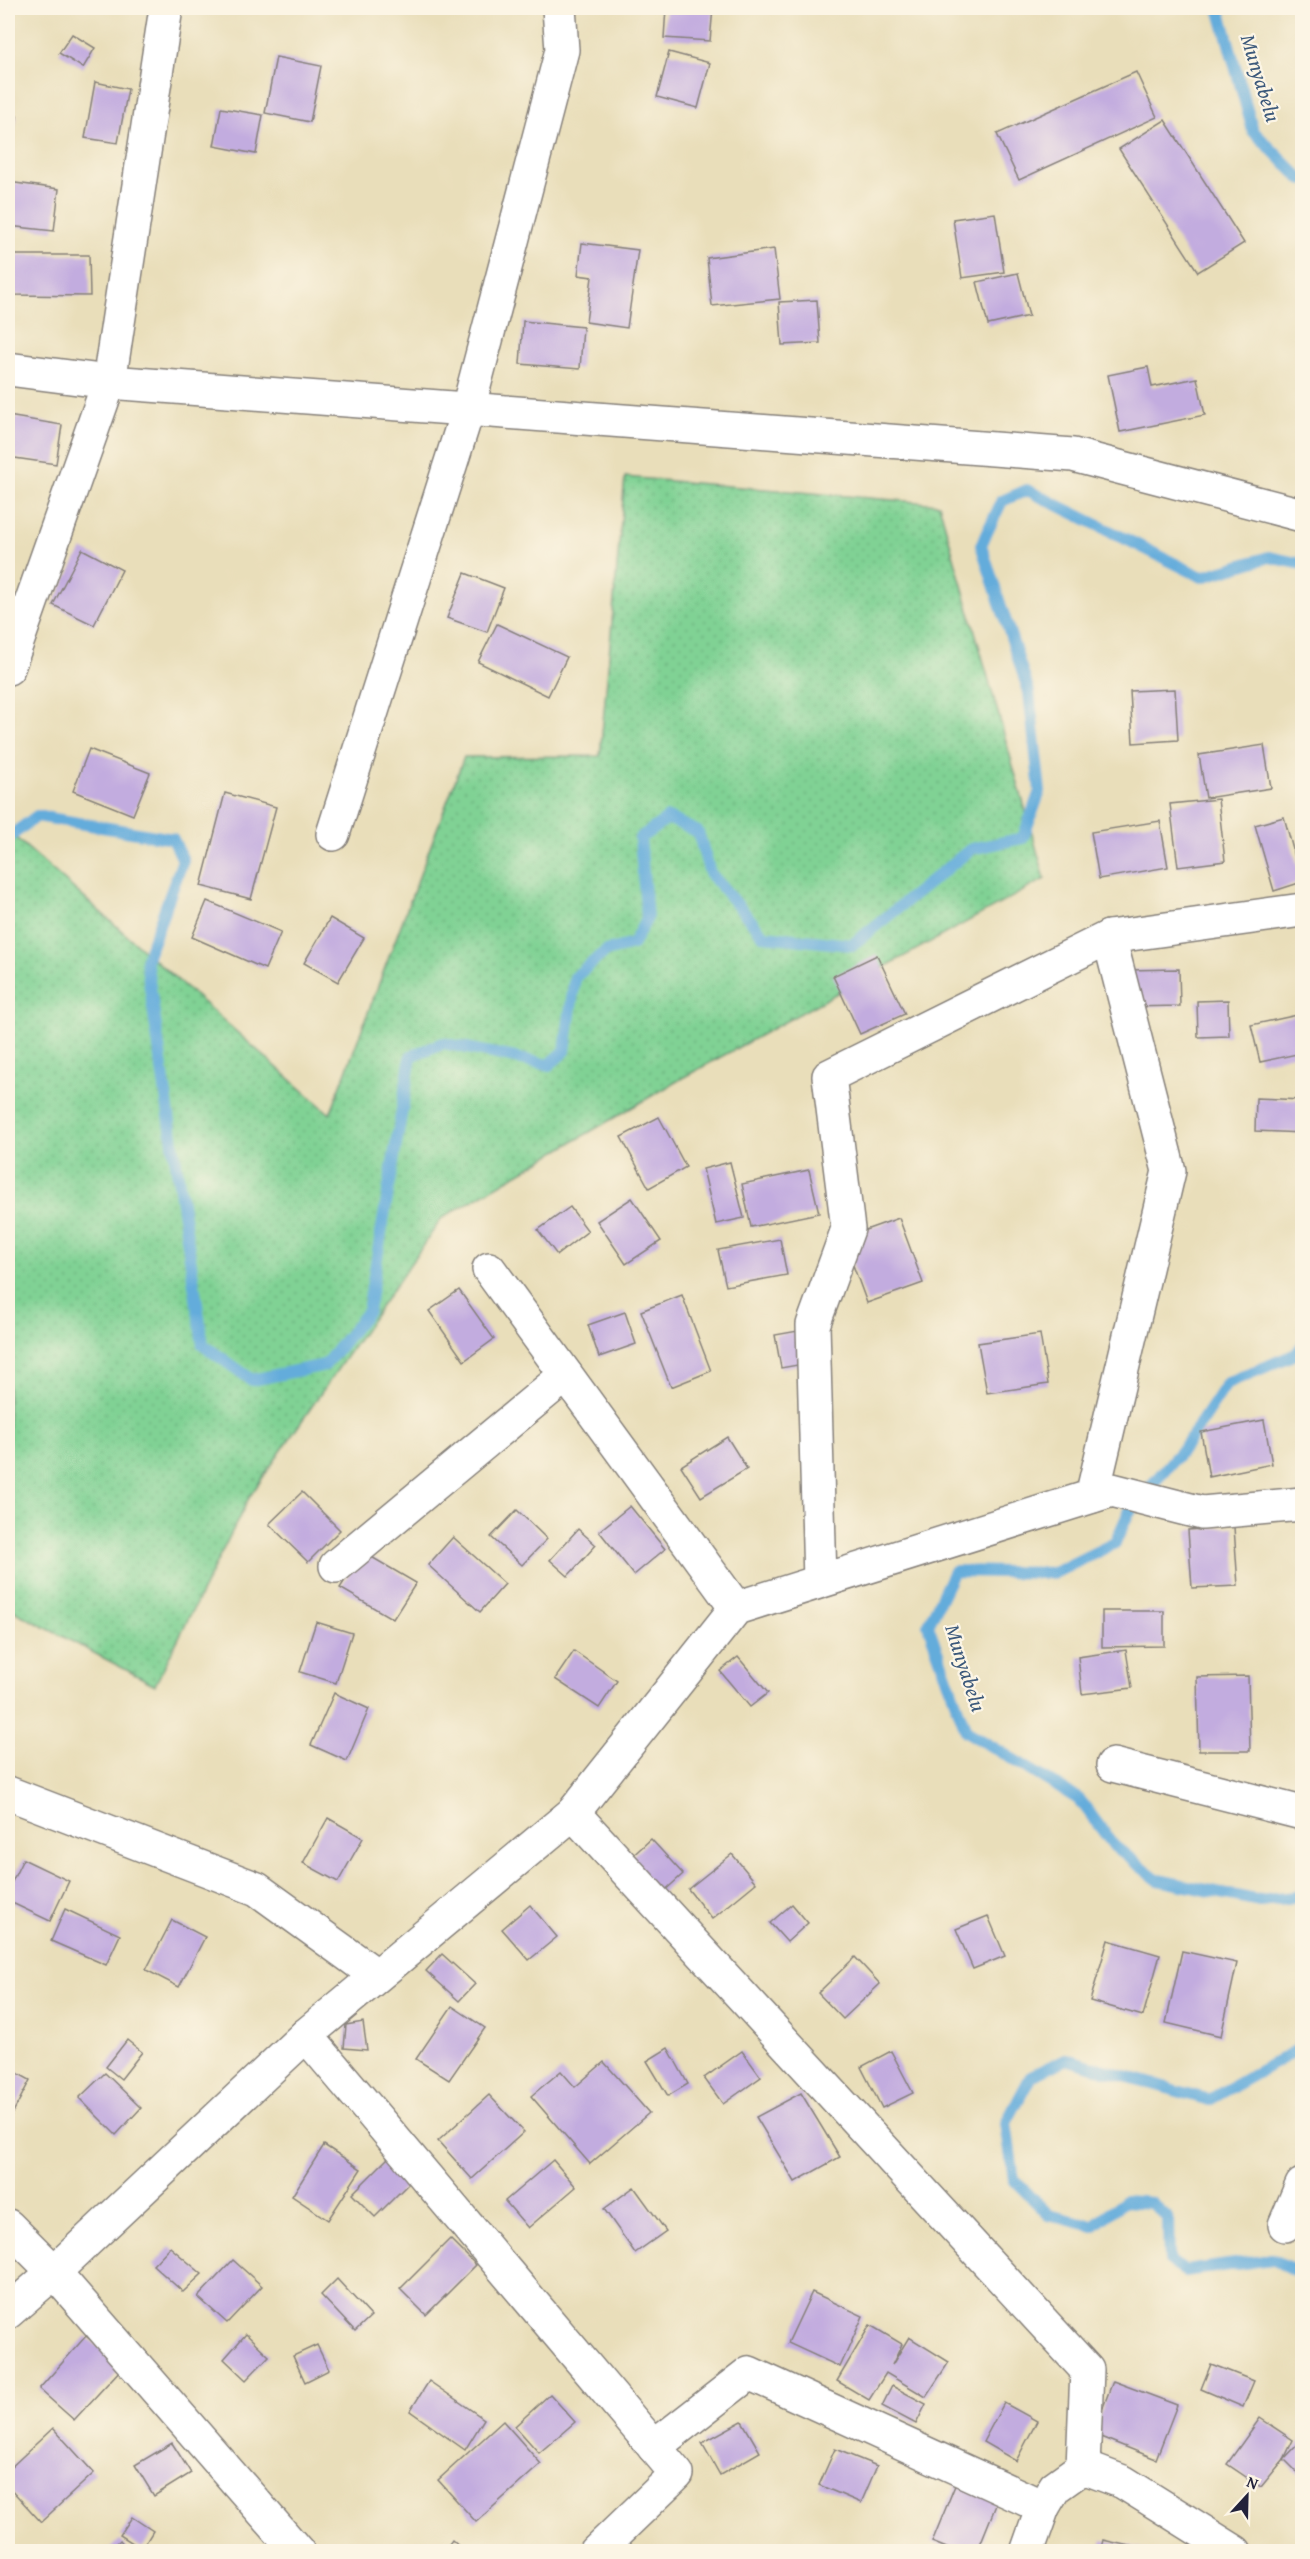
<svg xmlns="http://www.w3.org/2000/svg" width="1310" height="2559" font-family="'Gentium Book Plus',serif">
	<defs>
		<pattern id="grass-dots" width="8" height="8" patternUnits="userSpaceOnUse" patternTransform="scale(1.5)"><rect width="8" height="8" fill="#80d294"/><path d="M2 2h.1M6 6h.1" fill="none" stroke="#6eb480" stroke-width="1.8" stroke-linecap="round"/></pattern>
	</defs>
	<rect width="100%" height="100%" fill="#fcf5e5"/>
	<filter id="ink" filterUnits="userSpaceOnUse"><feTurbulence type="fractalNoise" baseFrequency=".0167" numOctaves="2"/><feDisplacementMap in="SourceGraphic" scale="12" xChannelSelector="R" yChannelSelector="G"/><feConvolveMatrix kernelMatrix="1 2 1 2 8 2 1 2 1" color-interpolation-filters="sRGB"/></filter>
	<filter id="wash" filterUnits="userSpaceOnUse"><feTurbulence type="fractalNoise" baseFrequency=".008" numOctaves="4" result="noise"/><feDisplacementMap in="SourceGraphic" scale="24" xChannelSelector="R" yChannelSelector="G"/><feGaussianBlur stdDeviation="1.35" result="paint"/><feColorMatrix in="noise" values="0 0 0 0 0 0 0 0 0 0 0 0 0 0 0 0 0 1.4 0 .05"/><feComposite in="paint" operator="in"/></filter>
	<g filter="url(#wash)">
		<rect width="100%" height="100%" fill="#e9deba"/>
		<polygon fill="url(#grass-dots)" stroke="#517a68" stroke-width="1.5" points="625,477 939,504 1045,879 686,1076 442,1218 250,1496 155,1685 8,1608 8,831 330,1114 464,757 600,756"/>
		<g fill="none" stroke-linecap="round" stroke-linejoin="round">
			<g stroke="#63acdb" stroke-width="12">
				<polyline points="1219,8 1253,131 1302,180"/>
				<polyline points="8,838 37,816 173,839 183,860 146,960 203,1345 252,1380 325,1365 368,1311 411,1056 443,1043 549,1065 565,1051 575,977 606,951 633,944 647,918 640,838 668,818 698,832 710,873 764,936 852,945 971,849 1023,838 1040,791 1029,692 981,545 1002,501 1027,490 1202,577 1269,557 1302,564"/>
				<polyline points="1302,1346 1296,1354 1227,1383 1186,1445 1129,1512 1115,1543 1054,1573 954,1571 928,1625 966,1731 1080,1800 1114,1846 1158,1880 1260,1901 1302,1896"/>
				<polyline points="1302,2042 1297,2050 1209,2100 1066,2059 1031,2076 1006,2123 1014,2180 1049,2215 1093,2226 1125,2201 1152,2203 1168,2218 1169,2261 1185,2271 1272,2259 1302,2274"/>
			</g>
		</g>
		<g id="blocks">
			<g fill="#c2acdf">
				<polygon points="666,8 713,8 710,41 664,38"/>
				<polygon points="72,34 95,48 83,68 59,53"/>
				<polygon points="669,52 710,63 698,108 657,97"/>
				<polygon points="276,57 321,66 310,122 265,113"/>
				<polygon points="1136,72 1157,117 1019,180 997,134"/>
				<polygon points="95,82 128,89 118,143 85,138"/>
				<polygon points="221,108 263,115 256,154 214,146"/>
				<polygon points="8,114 17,116 10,153 8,153"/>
				<polygon points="1165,120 1244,243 1198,272 1119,149"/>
				<polygon points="8,182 59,189 54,231 8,226"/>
				<polygon points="995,213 1004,272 962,278 953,219"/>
				<polygon points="582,243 638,250 627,328 586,322 592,277 578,275"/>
				<polygon points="774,249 780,299 712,306 707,258"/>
				<polygon points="14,255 89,255 90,296 14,295"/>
				<polygon points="1018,273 1029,316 988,325 977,282"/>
				<polygon points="817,300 820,343 782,345 779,302"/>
				<polygon points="523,321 583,327 580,369 520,364"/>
				<polygon points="1148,367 1152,387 1197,378 1205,415 1120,432 1108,375"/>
				<polygon points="8,416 62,425 56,464 8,457"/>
				<polygon points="82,549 122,570 94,625 53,605"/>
				<polygon points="465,573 504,588 487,632 447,618"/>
				<polygon points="497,624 567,657 548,696 478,662"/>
				<polygon points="1175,689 1178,740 1133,743 1130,691"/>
				<polygon points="1264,745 1271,788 1206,798 1199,755"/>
				<polygon points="89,749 150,773 133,815 73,791"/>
				<polygon points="225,793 276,807 251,899 201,886"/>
				<polygon points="1218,799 1225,861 1178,867 1170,804"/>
				<polygon points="1284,817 1302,882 1274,891 1255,825"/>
				<polygon points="1160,821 1168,867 1099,879 1091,832"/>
				<polygon points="207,901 281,932 265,969 192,937"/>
				<polygon points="330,918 364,938 338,982 304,963"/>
				<polygon points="877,955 905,1014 860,1034 833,976"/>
				<polygon points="1179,969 1180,1006 1127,1007 1126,970"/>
				<polygon points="1228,1000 1229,1036 1198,1037 1197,1001"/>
				<polygon points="1302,1014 1302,1053 1260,1062 1251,1025"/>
				<polygon points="1256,1098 1302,1100 1302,1133 1255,1131"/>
				<polygon points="659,1117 686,1167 649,1188 621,1137"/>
				<polygon points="730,1162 744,1218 716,1224 703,1169"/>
				<polygon points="809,1170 819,1213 751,1227 742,1184"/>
				<polygon points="632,1198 661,1241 626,1264 597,1221"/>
				<polygon points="570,1207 588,1231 557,1255 538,1230"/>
				<polygon points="899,1218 923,1283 867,1303 843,1238"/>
				<polygon points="780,1239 787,1275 726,1286 718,1250"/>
				<polygon points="459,1290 494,1339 464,1361 429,1311"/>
				<polygon points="682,1295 711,1371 671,1387 641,1311"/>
				<polygon points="625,1312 636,1344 599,1357 588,1325"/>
				<polygon points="809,1329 815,1362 781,1368 775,1335"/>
				<polygon points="1040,1334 1048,1384 987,1393 978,1343"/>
				<polygon points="1264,1420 1272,1464 1209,1477 1201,1432"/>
				<polygon points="727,1437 747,1469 701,1497 681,1466"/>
				<polygon points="302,1492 340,1530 308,1562 269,1524"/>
				<polygon points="630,1506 665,1549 634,1575 599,1531"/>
				<polygon points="517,1510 547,1539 522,1565 491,1537"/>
				<polygon points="1234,1527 1238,1586 1192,1588 1188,1530"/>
				<polygon points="578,1529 596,1545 568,1576 550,1560"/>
				<polygon points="453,1537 505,1584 480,1612 428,1565"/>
				<polygon points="363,1552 416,1583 393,1619 340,1588"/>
				<polygon points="1102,1611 1164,1611 1164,1646 1102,1647"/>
				<polygon points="316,1622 352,1633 336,1683 300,1672"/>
				<polygon points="1126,1650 1132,1688 1082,1694 1078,1657"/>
				<polygon points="574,1651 617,1681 599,1708 555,1679"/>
				<polygon points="738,1657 768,1693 750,1707 720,1671"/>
				<polygon points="1248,1676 1250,1751 1199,1751 1197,1677"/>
				<polygon points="334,1693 369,1709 347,1761 311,1745"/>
				<polygon points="328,1818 363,1838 338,1882 303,1863"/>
				<polygon points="651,1839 683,1874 660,1895 629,1859"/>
				<polygon points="732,1854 756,1883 712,1919 688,1889"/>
				<polygon points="23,1859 69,1881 50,1921 8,1901 8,1890"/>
				<polygon points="792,1904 808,1923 787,1942 770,1923"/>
				<polygon points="530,1905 557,1937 529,1960 502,1929"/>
				<polygon points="65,1909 120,1935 106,1965 51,1941"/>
				<polygon points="988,1916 1005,1956 973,1969 956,1929"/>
				<polygon points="172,1920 205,1937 179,1987 146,1970"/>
				<polygon points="1108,1940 1160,1955 1143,2016 1090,2001"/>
				<polygon points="1182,1951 1237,1963 1221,2036 1166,2023"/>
				<polygon points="442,1954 475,1984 459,2001 426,1971"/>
				<polygon points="855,1957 880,1984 843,2019 818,1993"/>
				<polygon points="452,2006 485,2028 449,2080 416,2059"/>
				<polygon points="363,2022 367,2050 344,2048 346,2025"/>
				<polygon points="127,2040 142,2052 121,2079 106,2067"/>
				<polygon points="668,2048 688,2084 668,2096 647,2061"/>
				<polygon points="742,2051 761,2077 723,2104 704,2078"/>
				<polygon points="891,2051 913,2093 882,2108 861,2067"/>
				<polygon points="604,2062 649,2113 590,2164 531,2096 561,2071 575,2087"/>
				<polygon points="8,2068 30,2080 10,2118 8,2116"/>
				<polygon points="105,2073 141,2108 116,2135 79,2098"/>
				<polygon points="801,2093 840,2157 795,2182 756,2117"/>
				<polygon points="489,2095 524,2132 472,2179 438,2141"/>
				<polygon points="324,2145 361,2169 328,2220 292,2196"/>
				<polygon points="391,2155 414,2178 375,2217 352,2194"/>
				<polygon points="553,2160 576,2187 528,2228 505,2201"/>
				<polygon points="634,2187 666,2231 635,2253 604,2209"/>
				<polygon points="450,2239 476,2265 426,2315 400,2289"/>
				<polygon points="170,2247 202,2274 183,2292 153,2265"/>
				<polygon points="233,2260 262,2286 227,2323 198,2297"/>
				<polygon points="337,2279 371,2316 355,2331 321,2295"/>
				<polygon points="812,2292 863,2316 840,2367 788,2343"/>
				<polygon points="870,2325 902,2344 892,2365 909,2337 949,2362 926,2397 886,2373 869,2400 837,2381"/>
				<polygon points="246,2334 269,2356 246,2380 224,2359"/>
				<polygon points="86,2336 122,2368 74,2420 39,2389"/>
				<polygon points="317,2345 329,2370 305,2382 293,2356"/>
				<polygon points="1211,2364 1254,2381 1243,2407 1201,2389"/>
				<polygon points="429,2381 484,2419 465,2450 410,2411"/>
				<polygon points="1113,2381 1177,2405 1156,2459 1093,2434"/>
				<polygon points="892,2386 926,2404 916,2424 882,2406"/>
				<polygon points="550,2394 575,2422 539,2453 515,2426"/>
				<polygon points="1004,2403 1037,2421 1016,2461 983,2442"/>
				<polygon points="1260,2418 1293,2440 1284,2459 1261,2487 1227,2464"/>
				<polygon points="503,2421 541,2464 476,2522 438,2480"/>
				<polygon points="742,2421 760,2452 720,2475 702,2443"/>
				<polygon points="53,2428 94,2473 41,2522 8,2486 8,2470"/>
				<polygon points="1302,2440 1302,2477 1284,2459"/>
				<polygon points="172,2443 191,2473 154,2496 135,2465"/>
				<polygon points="835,2449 877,2466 861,2503 819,2485"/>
				<polygon points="956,2483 998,2500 977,2552 956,2552 932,2542"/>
				<polygon points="132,2517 153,2531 142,2549 120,2535"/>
				<polygon points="120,2540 130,2552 108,2552"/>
				<polygon points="452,2540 465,2552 443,2552"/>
				<polygon points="1103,2540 1147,2550 1147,2552 1100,2552"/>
			</g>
		</g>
	</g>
	<g filter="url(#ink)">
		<use href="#blocks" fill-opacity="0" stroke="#86807a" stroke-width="1.5"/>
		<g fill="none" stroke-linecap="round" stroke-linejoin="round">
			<g stroke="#86807a" stroke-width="36">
				<g id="minor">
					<polyline points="8,369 109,382 1073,455 1302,515"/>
					<polyline points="8,668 109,382 166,8"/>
					<polyline points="333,834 468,409 562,50 559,8"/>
					<polyline points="489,1269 736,1608"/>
					<polyline points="1092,1496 1169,1171 1109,937"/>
					<polyline points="336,1566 566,1375"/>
					<polyline points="820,1581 813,1325 848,1229 829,1076 1109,937 1302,910"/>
					<polyline points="1113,1765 1302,1813"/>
					<polyline points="8,1793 257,1889 376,1975"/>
					<polyline points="573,1813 1087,2370 1083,2467"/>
					<polyline points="306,2035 677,2474 596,2552"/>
					<polyline points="1285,2225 1302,2185"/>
					<polyline points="8,2226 54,2272 298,2552"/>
					<polyline points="8,2312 54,2272 306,2035 573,1813 736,1608 1112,1490 1202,1513 1302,1504"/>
					<polyline points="654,2447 749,2373 1043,2507"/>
					<polyline points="1027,2552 1043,2507 1055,2487 1083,2467 1123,2482 1235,2552"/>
				</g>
			</g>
			<use href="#minor" stroke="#fff" stroke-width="33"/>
		</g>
	</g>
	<g text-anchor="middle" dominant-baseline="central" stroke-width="4.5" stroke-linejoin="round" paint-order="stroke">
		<g font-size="21" font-style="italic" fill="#3c597b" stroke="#fcf5e5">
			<text transform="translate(1261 78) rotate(73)">Munyabelu</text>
			<text transform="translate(966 1668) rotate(72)">Munyabelu</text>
		</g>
	</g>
	<rect width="1310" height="2559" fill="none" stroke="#fcf5e5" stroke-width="30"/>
	<g transform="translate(1247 2496) rotate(22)" stroke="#fcf5e5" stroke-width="4.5" paint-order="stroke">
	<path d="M0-4.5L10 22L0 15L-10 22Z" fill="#22223b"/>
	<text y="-9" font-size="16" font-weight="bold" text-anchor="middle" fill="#22223b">N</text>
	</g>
</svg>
